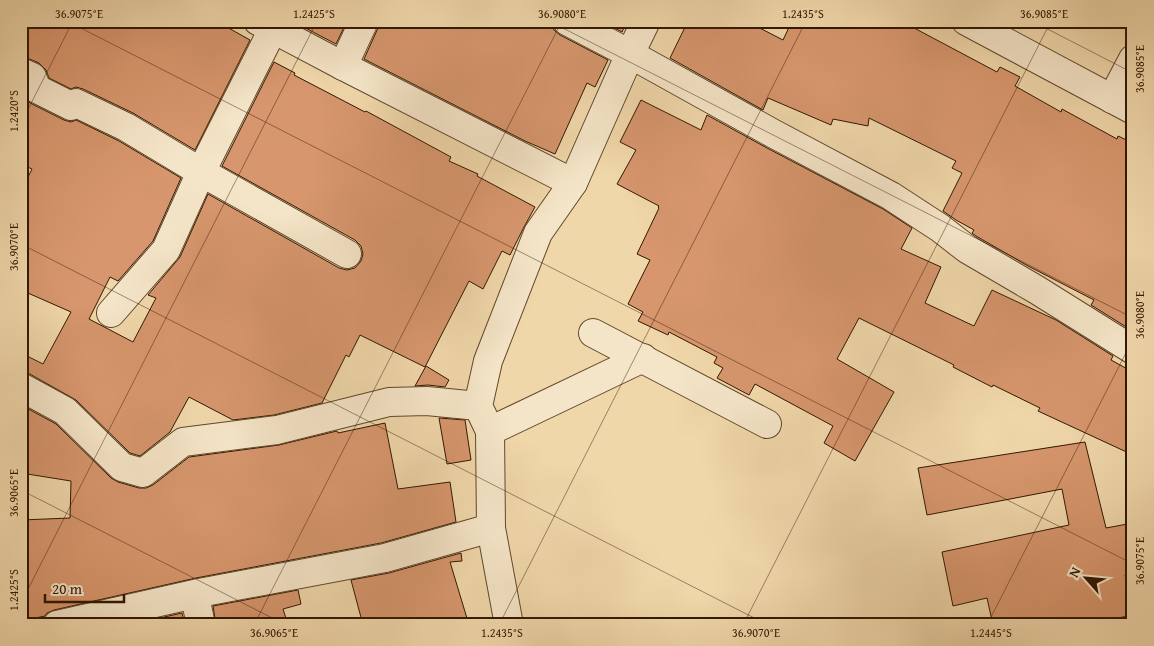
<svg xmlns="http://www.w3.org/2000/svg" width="1154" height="646" font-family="'Gentium Book Plus',serif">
	<rect width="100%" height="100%" fill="#f0d7aa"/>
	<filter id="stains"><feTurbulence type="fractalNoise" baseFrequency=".004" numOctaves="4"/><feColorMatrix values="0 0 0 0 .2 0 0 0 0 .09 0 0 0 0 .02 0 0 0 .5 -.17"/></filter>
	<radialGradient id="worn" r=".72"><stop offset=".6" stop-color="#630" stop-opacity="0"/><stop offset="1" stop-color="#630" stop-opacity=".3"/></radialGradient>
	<g fill="#d7966d" stroke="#311701">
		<polygon points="21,21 216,21 250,40 195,150 133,113 83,89 76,87 71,89 49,78 46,70 39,63 27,58 21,57"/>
		<polygon points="292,21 347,21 336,44"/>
		<polygon points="379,21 546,21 552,25 554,30 560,35 608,60 595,87 587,83 555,154 525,141 364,59 378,28"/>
		<polygon points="601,21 627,21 622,32"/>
		<polygon points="688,21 746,21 783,40 792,21 901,21 997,72 1000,67 1020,77 1015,86 1061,112 1062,109 1117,139 1118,136 1133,143 1133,318 1128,328 1091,305 1094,300 1028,266 976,236 972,233 974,230 956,220 943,211 962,173 952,168 956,161 869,118 868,126 833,119 831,125 768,98 763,110 670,58"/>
		<polygon points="274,62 295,73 294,75 365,112 366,111 451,157 449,161 478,174 477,176 535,207 524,227 510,255 502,251 483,289 469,281 425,367 360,335 349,357 346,355 322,403 274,415 233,420 189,397 170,432 140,456 130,453 76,400 28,373 21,371 21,353 43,364 71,312 21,290 21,191 32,169 21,164 21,92 23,96 30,103 64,120 71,122 76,120 119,141 181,178 153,241 118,281 110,277 89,319 133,342 156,298 148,295 180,257 208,194 339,268 347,270 355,268 361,261 363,254 361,246 355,240 222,166"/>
		<polygon points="641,100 701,130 707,115 767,148 883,209 912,228 901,249 941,267 925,303 974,326 992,290 1056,320 1113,356 1111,360 1133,372 1133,455 1038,411 1040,408 993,385 992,387 953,367 954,365 859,318 837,359 894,392 855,461 824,443 833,426 755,384 749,395 717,378 723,368 714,363 717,357 669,332 668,335 638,321 643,312 628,304 650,260 637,254 659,208 658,207 659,206 617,184 636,150 620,142"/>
		<polygon points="426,366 449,380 445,387 428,385 415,386"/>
		<polygon points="21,405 56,424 111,478 118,482 139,488 146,488 153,485 189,457 279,445 337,431 338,433 385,423 398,489 450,482 456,522 381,543 196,578 54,610 47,613 45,616 21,621 21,520 70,518 71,481 21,473"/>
		<polygon points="439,418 465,420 471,460 447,464"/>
		<polygon points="1085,442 1106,528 1133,523 1133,574 1125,575 1133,615 1083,625 993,625 987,598 953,606 942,552 1069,525 1062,489 927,515 918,468"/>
		<polygon points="461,553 462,561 450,562 469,625 363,625 351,580 389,573"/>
		<polygon points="298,590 301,604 283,609 288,625 216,625 213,606"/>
		<polygon points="182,613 185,625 129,625"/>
	</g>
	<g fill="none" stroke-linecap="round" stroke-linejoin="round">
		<g stroke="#61472b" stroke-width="30">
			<g id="minor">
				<polyline points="258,21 343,66 573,183"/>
				<polyline points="567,21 630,54 774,134 891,196 940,228 967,249 1037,290 1133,350"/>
				<polyline points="966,21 1133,110"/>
				<polyline points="343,66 364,21"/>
				<polyline points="21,72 32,77 37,89 71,106 76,103 126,127 201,172 347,254"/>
				<polyline points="1112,99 1133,59"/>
				<polyline points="111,313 166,250 201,172 273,29"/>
				<polyline points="593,333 767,424"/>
				<polyline points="21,387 65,411 122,467 143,473 183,442 277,430 389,402 427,401 478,406"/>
				<polyline points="490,431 643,358"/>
				<polyline points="199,593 197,606 201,625"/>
				<polyline points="57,625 199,593 385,558 491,528"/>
				<polyline points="509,625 491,528 490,431 478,406 488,361 538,233 573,183 630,54 646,21"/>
			</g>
		</g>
		<use href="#minor" stroke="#f5e5c8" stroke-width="28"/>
	</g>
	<path fill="none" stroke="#311701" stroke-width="1" stroke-opacity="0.45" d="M67,21l1066,543M549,21l584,297M1032,21l101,52M21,123l52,-102M21,244l747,381M21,490l265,135M21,603l296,-582M254,625l308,-604M499,625l307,-604M743,625l308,-604M987,625l146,-286"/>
	<rect width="1154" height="646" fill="none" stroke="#f0d7aa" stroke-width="55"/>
	<g transform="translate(1086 578) rotate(297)" stroke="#f5e5c8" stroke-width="4" paint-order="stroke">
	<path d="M0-4L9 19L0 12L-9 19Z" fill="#311701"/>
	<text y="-8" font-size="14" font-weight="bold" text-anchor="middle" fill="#311701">N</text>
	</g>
	<path d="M45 594v8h79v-8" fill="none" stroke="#311701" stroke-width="2.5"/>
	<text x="52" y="594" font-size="15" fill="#311701" stroke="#f5e5c8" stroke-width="4" paint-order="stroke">20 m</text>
	<rect x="28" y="28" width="1098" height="590" fill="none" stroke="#311701" stroke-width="2"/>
	<g font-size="12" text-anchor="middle" fill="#311701">
		<text x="79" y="18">36.9075°E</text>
		<text x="314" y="18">1.2425°S</text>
		<text x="562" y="18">36.9080°E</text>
		<text x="803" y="18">1.2435°S</text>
		<text x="1044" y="18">36.9085°E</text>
		<text transform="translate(1140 69) rotate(-90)" y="4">36.9085°E</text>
		<text transform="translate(14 111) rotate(-90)" y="4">1.2420°S</text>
		<text transform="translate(14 247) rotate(-90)" y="4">36.9070°E</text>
		<text transform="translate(1140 315) rotate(-90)" y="4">36.9080°E</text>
		<text transform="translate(14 493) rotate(-90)" y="4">36.9065°E</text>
		<text transform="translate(1140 561) rotate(-90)" y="4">36.9075°E</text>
		<text transform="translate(14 590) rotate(-90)" y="4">1.2425°S</text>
		<text x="274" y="637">36.9065°E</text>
		<text x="502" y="637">1.2435°S</text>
		<text x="756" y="637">36.9070°E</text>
		<text x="991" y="637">1.2445°S</text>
	</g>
	<rect width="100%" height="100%" filter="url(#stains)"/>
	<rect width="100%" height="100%" fill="url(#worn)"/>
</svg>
